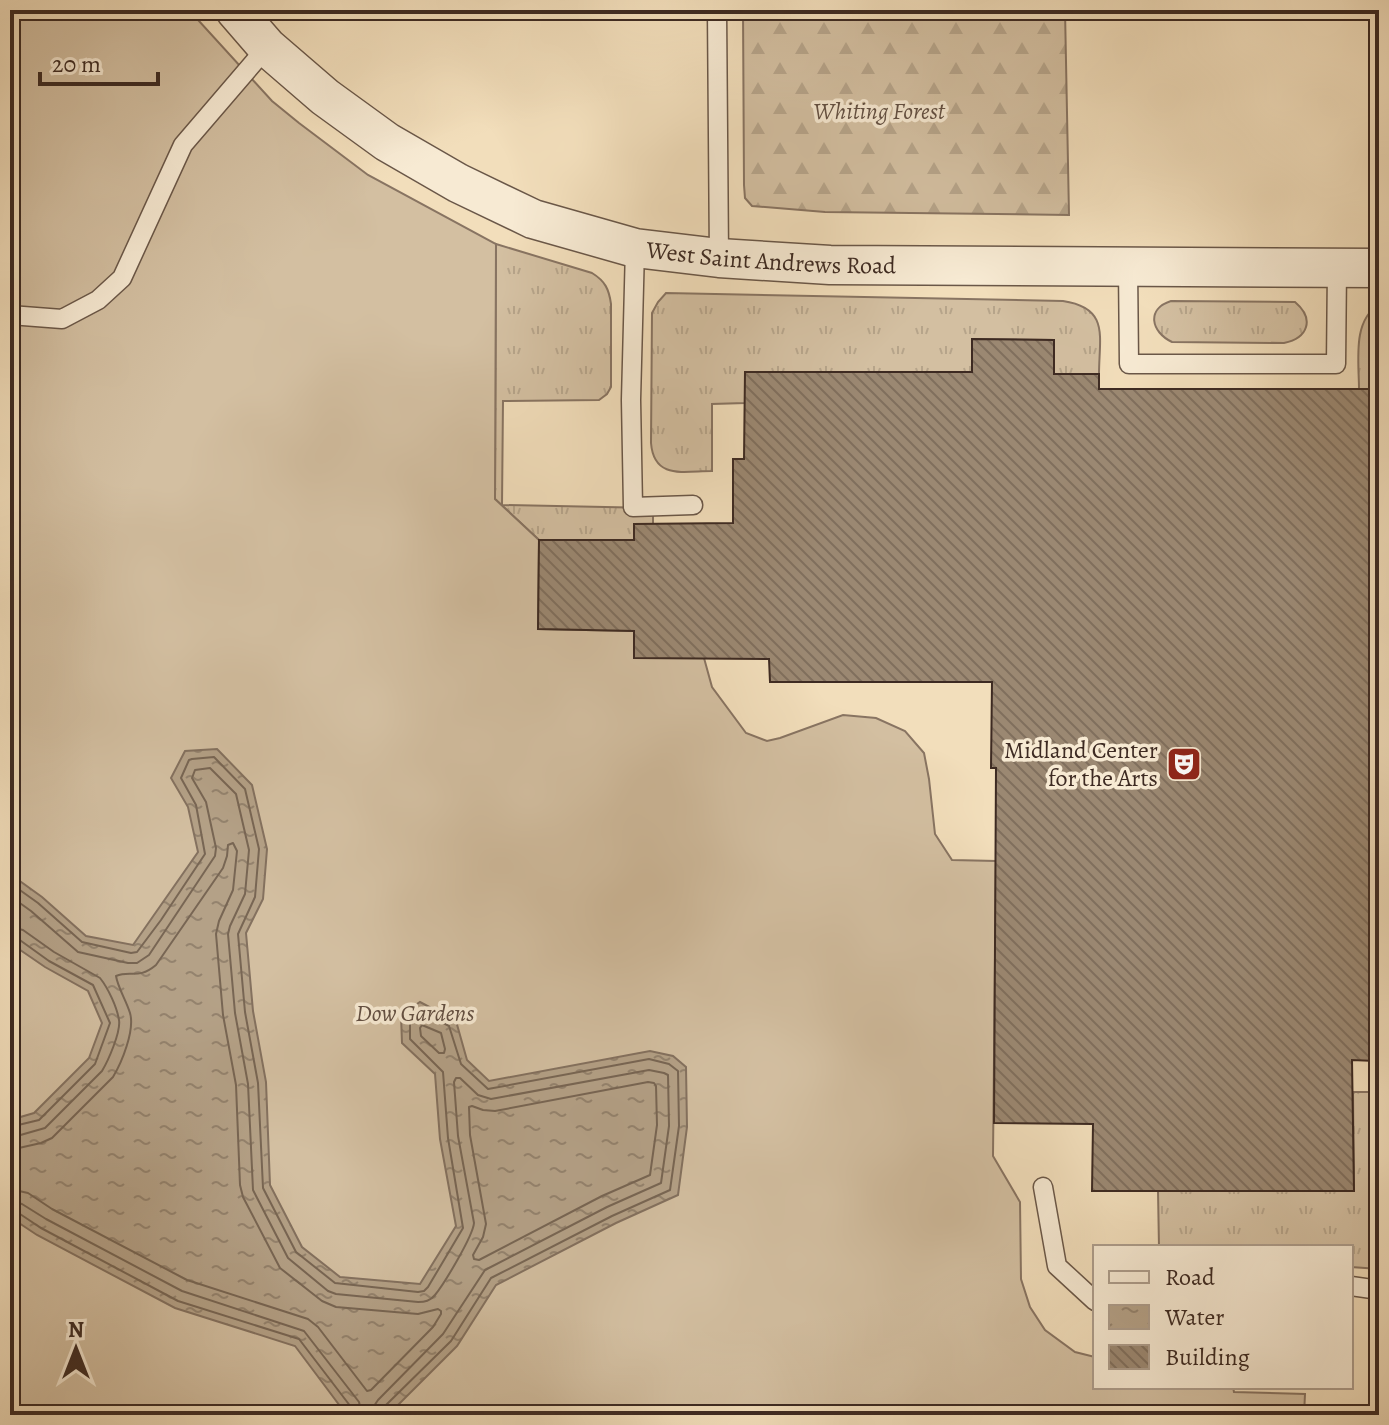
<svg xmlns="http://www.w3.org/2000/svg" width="1389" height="1425" font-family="Alegreya,serif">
	<defs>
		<pattern id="grass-tufts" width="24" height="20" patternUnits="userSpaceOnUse" patternTransform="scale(2)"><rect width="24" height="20" fill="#d3bfa1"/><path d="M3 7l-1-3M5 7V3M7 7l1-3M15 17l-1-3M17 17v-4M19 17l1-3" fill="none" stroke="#b6a48a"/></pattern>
		<pattern id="forest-firs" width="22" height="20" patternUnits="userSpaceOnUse" patternTransform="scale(2)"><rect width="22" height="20" fill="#d3bfa1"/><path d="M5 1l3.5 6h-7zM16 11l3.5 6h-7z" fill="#b6a48a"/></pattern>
		<pattern id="water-ripples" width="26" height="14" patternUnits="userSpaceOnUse" patternTransform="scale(2)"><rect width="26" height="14" fill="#b4a187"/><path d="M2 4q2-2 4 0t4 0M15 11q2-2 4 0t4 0" fill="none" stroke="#94836e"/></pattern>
		<pattern id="building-back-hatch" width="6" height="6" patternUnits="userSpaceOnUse" patternTransform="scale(2)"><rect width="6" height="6" fill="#9b8872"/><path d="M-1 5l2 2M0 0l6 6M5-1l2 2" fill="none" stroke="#806f5d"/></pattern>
	</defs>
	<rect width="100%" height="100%" fill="#f2debb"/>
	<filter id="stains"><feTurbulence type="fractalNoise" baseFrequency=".0025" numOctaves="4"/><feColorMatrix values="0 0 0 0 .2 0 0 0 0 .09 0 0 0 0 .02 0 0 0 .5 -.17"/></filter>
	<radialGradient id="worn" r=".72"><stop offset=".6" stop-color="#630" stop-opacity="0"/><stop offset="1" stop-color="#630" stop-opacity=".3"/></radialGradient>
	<g fill="url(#grass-tufts)" stroke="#887462" stroke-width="2">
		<path d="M496,244l96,29c13,8 17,16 19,31v83l-4,7 -8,6 -96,1 -1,104 151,3v16h-18l-1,16h-95l-44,-41z"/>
		<path d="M666,293l397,8c47,7 36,36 36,73h-45l-1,-34 -80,-1 -1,33h-227v31l-33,1v67c-28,0 -58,9 -61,-28l1,-130 6,-11z"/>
		<path d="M1171,301l124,1c20,17 13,36 -11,41l-112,-1c-21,-10 -26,-33 -1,-41z"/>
		<path d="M1379,305v84h-20c0,-27 -7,-69 20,-84z"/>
		<polygon points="1376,844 1379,844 1379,1061 1375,1061"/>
		<polygon points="1353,1092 1379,1092 1379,1269 1351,1267 1351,1247 1159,1247 1158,1191 1354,1191"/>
	</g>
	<polygon fill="url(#forest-firs)" stroke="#887462" stroke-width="2" points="743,10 1065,10 1069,215 825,212 752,206 745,198 744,185"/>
	<polygon fill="#d3bfa1" stroke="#887462" stroke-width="2" points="10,10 189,10 272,101 299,123 368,175 496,244 495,499 539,540 538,629 634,631 635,658 704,658 712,687 746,733 767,741 780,738 843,715 876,718 905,731 924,753 929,779 935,834 952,860 996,861 993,1156 1020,1202 1021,1279 1030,1307 1045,1330 1075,1352 1095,1357 1095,1387 1233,1387 1234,1392 1305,1394 1304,1415 10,1415"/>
	<polygon fill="url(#water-ripples)" stroke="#84715f" stroke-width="2" points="217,749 252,785 267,849 263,899 246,933 253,1011 266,1082 270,1185 302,1247 340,1277 420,1284 456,1226 440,1139 435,1074 402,1043 401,1015 420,1002 456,1021 467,1060 489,1081 650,1051 673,1056 686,1067 687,1127 678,1195 616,1223 496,1285 457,1346 388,1415 346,1414 295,1346 175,1308 37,1235 10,1217 10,1120 34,1113 89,1058 102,1023 88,991 45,967 10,943 10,874 42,897 86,936 133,945 198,852 188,807 171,778 185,751"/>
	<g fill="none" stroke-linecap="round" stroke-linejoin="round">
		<g stroke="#786654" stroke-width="2">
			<polyline points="10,883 38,903 82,942 131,953 137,952 161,920 205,854 196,805 181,778 189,760 192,759 214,757 245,789 259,849 255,897 238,934 245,1012 258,1083 263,1188 296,1252 335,1283 418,1292 424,1291 428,1287 463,1228 448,1138 443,1072 410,1039 410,1020 419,1013 423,1012 449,1026 461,1064 488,1089 649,1059 669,1064 678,1071 679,1126 670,1190 612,1216 491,1278 451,1341 385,1406 383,1415"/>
			<path d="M10,896l21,15 47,41 50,11h9l12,-8 66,-99 1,-8 -10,-46 -14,-24 3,-8 15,-2 26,26 13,56 -4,44 -15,32 -2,8 7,79 13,71 5,106 35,68 40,33 8,3 82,8c7,0 12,-1 17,-7 9,-11 38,-59 39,-72l-16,-87 -4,-54 2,-4h4l18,17 13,4 158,-29 15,3 4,2 1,51 -8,57 -54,24 -122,63 -42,64 -65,66 -4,6 -1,9"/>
			<path d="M10,927l13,3 31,22 46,26c8,10 17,29 19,42 2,12 -11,41 -17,51l-57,57 -35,10"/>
			<polyline points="10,937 17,938 49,961 93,985 110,1023 95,1064 39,1120 10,1127"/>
			<polygon points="422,1025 441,1033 445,1049 444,1053 439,1053 421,1036 420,1028"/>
			<polygon points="648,1082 654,1083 656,1086 657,1125 650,1175 602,1196 479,1260 474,1259 473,1255 483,1237 486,1224 470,1135 469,1107 472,1106 483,1110 495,1111"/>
			<path d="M10,1150l31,-7 11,-5 61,-61c9,-15 22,-47 17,-64 -4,-13 -12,-25 -14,-37 15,-6 22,4 40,-11l67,-97 4,-12 1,-11 5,-2 4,8 -4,39 -14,31 -3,13 7,81 13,70 4,100 3,12 37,71 42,33 14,6 82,7 20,-5 3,2v3l-8,13 -62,63 -4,1 -49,-64 -10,-8 -121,-39 -135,-71 -24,-16 -18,-4"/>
			<polyline points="10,1201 22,1204 46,1219 182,1291 304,1331 359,1402 362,1415"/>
			<polyline points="10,1211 17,1212 41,1228 178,1301 299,1339 351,1407 352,1415"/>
		</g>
	</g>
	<polygon fill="url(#building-back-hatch)" stroke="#3d2a22" stroke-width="2" points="972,339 1054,340 1054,374 1099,374 1099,389 1379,389 1379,760 1377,760 1375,1061 1352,1060 1354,1191 1092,1191 1093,1124 994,1123 996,768 991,768 992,682 770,682 769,659 634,658 634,631 538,629 539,540 634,540 634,524 733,523 733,459 744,459 745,372 972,372"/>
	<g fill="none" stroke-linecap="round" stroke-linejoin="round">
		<g stroke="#6a5748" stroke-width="21">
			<g id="lane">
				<polyline points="717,10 719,258"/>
				<polyline points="635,248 631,400 633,507 693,505"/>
				<polyline points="1128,267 1129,364 1336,364 1337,268"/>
				<polyline points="10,315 62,319 98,300 122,278 183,145 267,47"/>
				<polyline points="1043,1187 1057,1266 1095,1301"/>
				<polyline points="1351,1286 1379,1290"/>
			</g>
		</g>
		<g stroke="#6a5748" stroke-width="41">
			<g id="street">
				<path id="s1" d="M235,10l32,37 58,50 62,45 71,41 75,36 102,29 84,10 111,7 549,3"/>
			</g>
		</g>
		<use href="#lane" stroke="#f7ead3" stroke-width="18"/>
		<use href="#street" stroke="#f7ead3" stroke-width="38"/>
	</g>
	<defs>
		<g id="theatre-square" transform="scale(1.8)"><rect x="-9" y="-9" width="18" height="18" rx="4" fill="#8f2418" stroke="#f7ead3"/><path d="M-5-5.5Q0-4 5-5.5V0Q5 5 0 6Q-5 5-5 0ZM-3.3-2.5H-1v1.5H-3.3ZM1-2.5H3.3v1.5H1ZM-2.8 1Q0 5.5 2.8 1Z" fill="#fff"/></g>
	</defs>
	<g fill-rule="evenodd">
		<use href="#theatre-square" x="1184" y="764"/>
	</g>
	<g text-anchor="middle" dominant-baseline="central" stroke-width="7" stroke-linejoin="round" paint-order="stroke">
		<g font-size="24" font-style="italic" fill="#624f42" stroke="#f7ead3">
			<text x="879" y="111">Whiting Forest</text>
			<text x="415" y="1013">Dow Gardens</text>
		</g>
		<g font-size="24" fill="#3d2a22" stroke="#f7ead3">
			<text stroke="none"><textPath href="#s1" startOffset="610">West Saint Andrews Road</textPath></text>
		</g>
		<g font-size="24" fill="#3d2a22" stroke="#f7ead3" text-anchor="end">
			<text x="1158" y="750">Midland Center<tspan x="1158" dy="28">for the Arts</tspan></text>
		</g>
	</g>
	<rect width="1389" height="1425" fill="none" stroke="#f2debb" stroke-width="40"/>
	<rect x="12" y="12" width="1365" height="1401" fill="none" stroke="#3d2a22" stroke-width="4"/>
	<rect x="20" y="20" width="1349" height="1385" fill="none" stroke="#3d2a22" stroke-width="2"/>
	<rect x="1093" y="1245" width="260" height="144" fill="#f7ead3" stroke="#ad9d8c" stroke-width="2"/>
	<rect x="1109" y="1271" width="40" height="12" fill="#f7ead3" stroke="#ad9d8c" stroke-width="2"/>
	<text x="1165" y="1285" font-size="24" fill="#3d2a22">Road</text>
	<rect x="1109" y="1305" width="40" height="24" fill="url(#water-ripples)" stroke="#ad9d8c" stroke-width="2"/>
	<text x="1165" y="1325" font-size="24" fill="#3d2a22">Water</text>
	<rect x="1109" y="1345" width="40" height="24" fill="url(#building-back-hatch)" stroke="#ad9d8c" stroke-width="2"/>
	<text x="1165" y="1365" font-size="24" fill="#3d2a22">Building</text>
	<g transform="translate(76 1349)" stroke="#f7ead3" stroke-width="6" paint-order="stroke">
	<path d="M0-6L14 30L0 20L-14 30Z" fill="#3d2a22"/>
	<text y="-12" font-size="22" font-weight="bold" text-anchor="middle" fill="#3d2a22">N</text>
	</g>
	<path d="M40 72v12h118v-12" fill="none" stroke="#3d2a22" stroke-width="4"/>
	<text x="52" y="72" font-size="24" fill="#3d2a22" stroke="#f7ead3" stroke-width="6" paint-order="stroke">20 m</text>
	<rect width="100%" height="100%" filter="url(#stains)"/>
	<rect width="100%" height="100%" fill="url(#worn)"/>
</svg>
